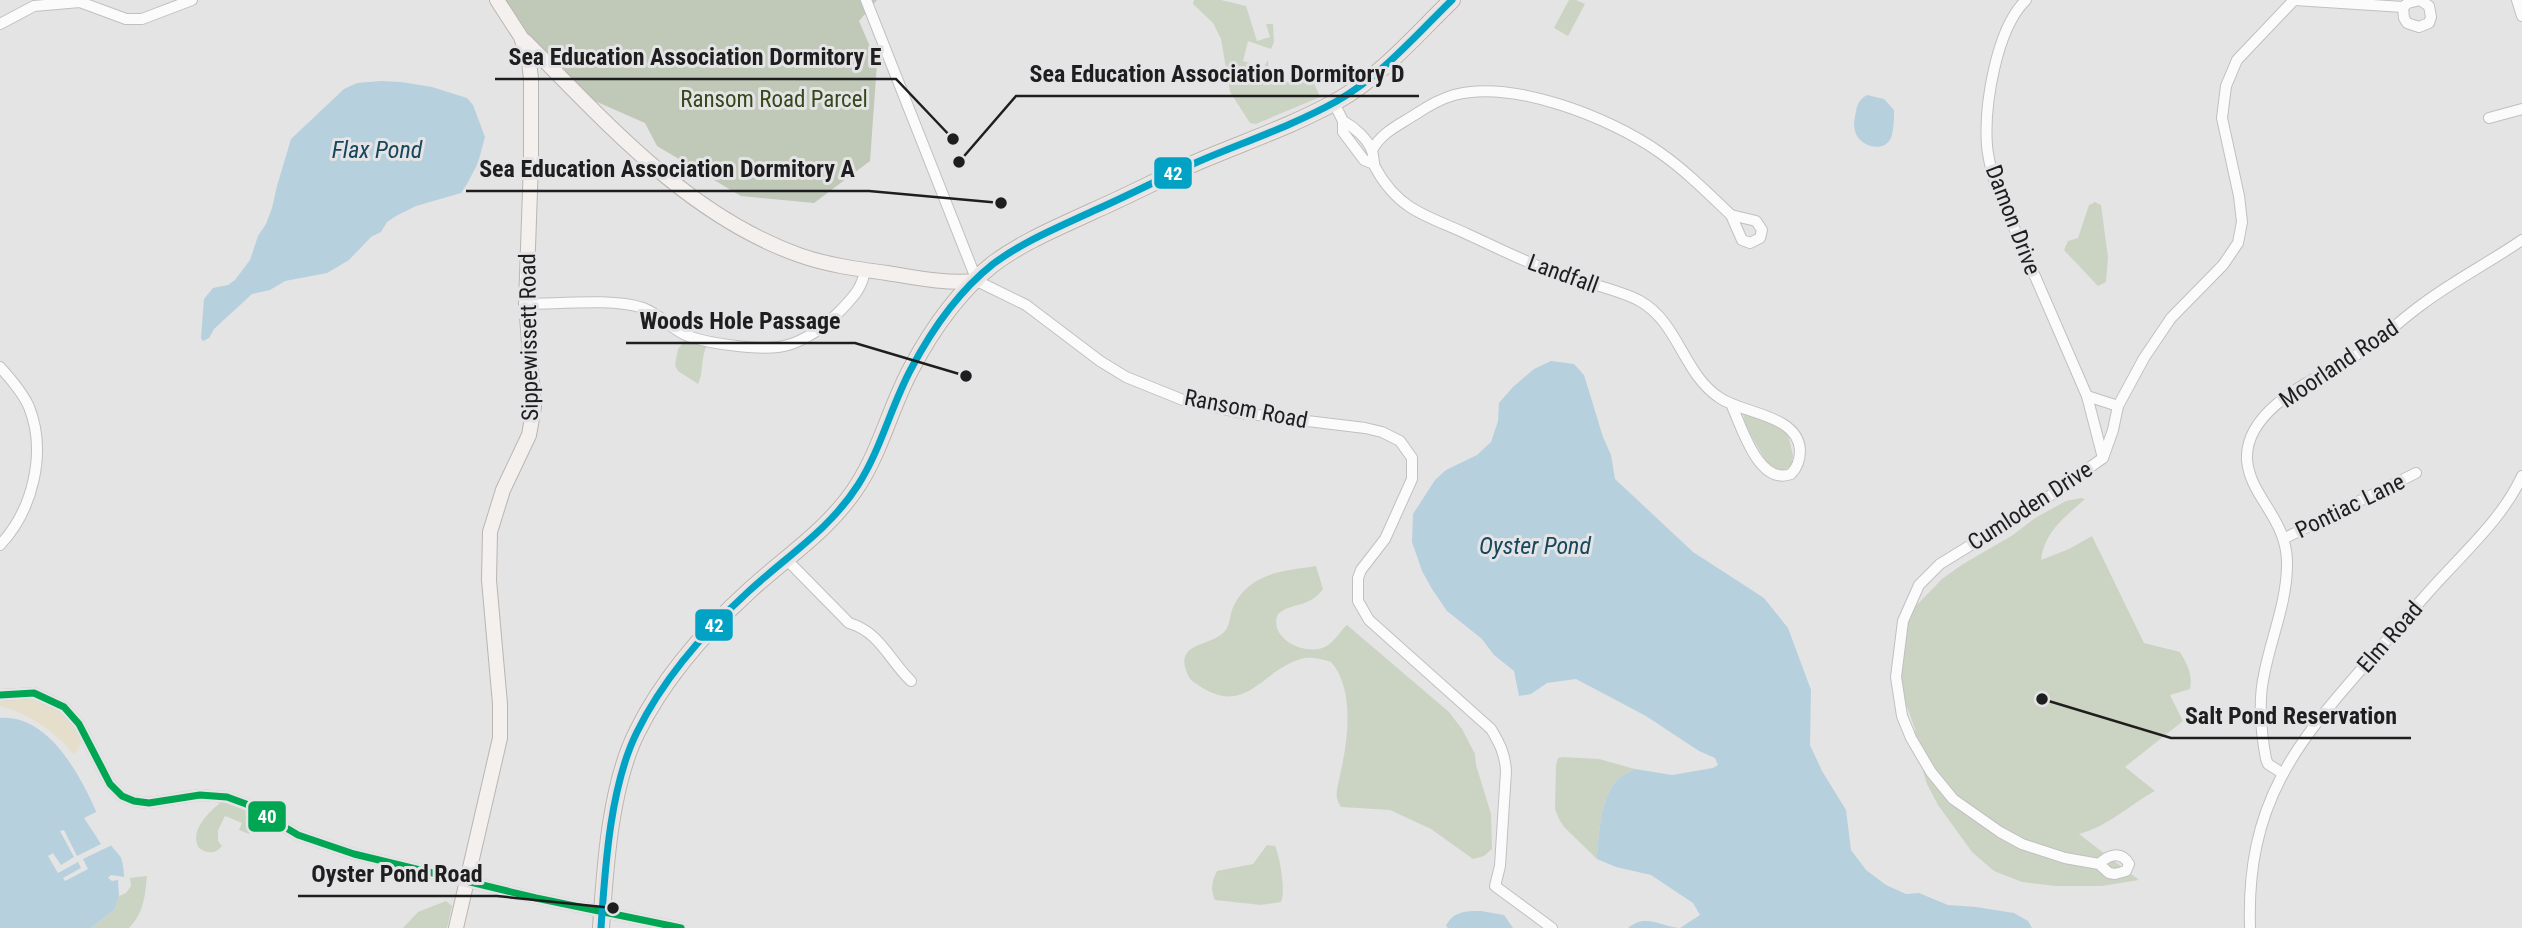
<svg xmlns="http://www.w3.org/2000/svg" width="2522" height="928" font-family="'Roboto Condensed',sans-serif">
	<rect width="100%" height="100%" fill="#e4e4e5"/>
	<g fill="#cbd4c2">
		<polygon points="1194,0 1221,0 1246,6 1257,41 1270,37 1266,24 1273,24 1274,42 1271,49 1248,41 1243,61 1264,67 1268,60 1269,73 1276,80 1300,84 1305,76 1311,76 1320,97 1256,124 1250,123 1230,92 1221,39 1213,23 1193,4"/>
		<polygon points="1569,0 1576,0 1585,4 1568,36 1554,28"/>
		<polygon points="2095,202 2101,205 2108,257 2106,282 2098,286 2064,250 2068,241 2078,238 2089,205"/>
		<path d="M686,339l21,6c-7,15 -3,27 -9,39l-20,-13 -3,-6 3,-16z"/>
		<polygon points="1743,414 1771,424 1788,434 1793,456 1791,466 1781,472 1768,465 1746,426"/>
		<path d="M2081,498l4,1c-21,19 -40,32 -44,61l28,-11 23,-13 52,107 36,9c7,12 13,22 10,37l-20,6 13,26 -58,46 30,24c-26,14 -46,35 -76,43l60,46 -37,6h-46l-34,-4 -28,-11 -22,-19 -34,-47 -11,-21 -10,-32 -2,-23 -13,-36 -1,-22 7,-57 34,-35 21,-15 50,-29 22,-17 31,-17z"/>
		<path d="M1316,566l7,23c-13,19 -31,13 -45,25 -10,23 24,41 44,34 12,-4 16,-15 25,-23l102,87 13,17 13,25 1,11 15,49 1,35 -8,7 -11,3 -42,-30 -41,-19 -49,-3c-8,-12 -3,-19 -1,-32 8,-34 15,-86 -9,-113 -9,-3 -17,-5 -26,-4 -44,9 -57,63 -110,25 -5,-3 -7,-7 -9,-13 -9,-26 21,-24 36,-36 9,-7 7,-19 12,-29 17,-33 50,-34 82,-39z"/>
		<path d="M1563,757l36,2 36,10c-6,3 -15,7 -19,12 -15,17 -18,56 -19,78l-33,-32 -5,-8 -4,-10 1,-44 2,-7z"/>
		<path d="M221,802l11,1 24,10 -7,21 -10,-4 3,-7 -17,-7 -7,14v11l4,5c-6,8 -15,8 -23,2 -10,-17 9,-35 22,-46z"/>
		<path d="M1267,845l8,1c5,11 11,45 6,56l-20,3 -46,-5c-5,-11 -3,-19 2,-29l36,-7z"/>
		<path d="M147,876c-2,20 -3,37 -18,52h-38l24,-19 4,-13 7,-3 5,-7 -1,-8z"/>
		<polygon points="446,901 452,906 447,928 403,928 418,912"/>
	</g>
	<polygon fill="#c0c8b7" points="497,0 877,0 859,21 877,63 870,161 814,203 741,196 657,146 645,123 572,91"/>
	<path fill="#e4decb" d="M26,699c26,5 45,15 56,40l-4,11 -5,4c-15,-21 -47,-42 -73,-48v-6z"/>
	<g fill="#b6d0dd">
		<polygon points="381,81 401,82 432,87 467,98 473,105 485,137 478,163 467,184 461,193 416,206 396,216 387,222 381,232 371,237 349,260 327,273 285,281 270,290 252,294 214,329 209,338 203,341 201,338 204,299 213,288 228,285 235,280 250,260 258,236 266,224 272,208 277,186 291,139 344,89 357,83"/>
		<path d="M1867,95l17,4 10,11c0,9 0,19 -3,28 -7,15 -29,9 -35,-4 -3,-7 -2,-14 0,-22 1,-8 4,-13 11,-17z"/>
		<path d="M1551,361l23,3 10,11 19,62 8,18 4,24 78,73 71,46 24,30 23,62 -1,55 12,26 24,39 5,40 15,20 20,15 20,9 13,-1 29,12 28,2 38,6 14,8 4,7h-404c18,-15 33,-1 52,0l20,-13 -7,-12 -42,-28 -35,-8 -19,-8c1,-22 4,-61 19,-78 4,-5 13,-9 19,-12l37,6 41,-7 5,-3 -3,-7 -16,-7 -53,-35 -70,-37 -29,4 -16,11 -12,2 -5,-25 -20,-16 -12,-16 -35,-28 -15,-22 -10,-18 -10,-29 1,-28 22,-34 11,-10 31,-15 14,-13 7,-21 1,-18 14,-16 21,-18z"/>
		<path d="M0,718c57,-4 91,79 108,122 3,7 9,12 12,16 3,5 4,15 4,21l-13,-2 -3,3 4,3 6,-1 1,16 -4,13 -24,19h-91z"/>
		<path d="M1481,911l23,4 9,13h-65l-2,-2c7,-15 20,-15 35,-15z"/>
	</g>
	<polygon fill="#e4e4e5" points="100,810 114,844 83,859 88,869 65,881 63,878 81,868 78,862 58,873 48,856 53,853 61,865 74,857 60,831 64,830 77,856 101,844 84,818"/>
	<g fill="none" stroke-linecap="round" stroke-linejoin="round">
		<g stroke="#c0c0c1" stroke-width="12">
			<g id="minor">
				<path d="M866,0l111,281 49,24 74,56 26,16 57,23 58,13 124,15 17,4 18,9 12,17v21l-27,60 -24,31 -3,8v23l11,19 122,109c9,15 14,25 15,42l-6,95 -5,20 57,42"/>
				<path d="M2026,0c-30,29 -42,106 -39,146 1,13 5,26 8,38l92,212 31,10"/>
				<polyline points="2295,0 2403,7 2408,3 2420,0 2429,6 2431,17 2429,23 2419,27 2407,23 2404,18 2403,7"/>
				<polyline points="2517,0 2522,16"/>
				<polyline points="0,24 34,6 80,2 126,19 142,19 192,0"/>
				<polyline points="1334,103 1343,121 1343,132 1364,160 1374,164"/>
				<polyline points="2489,118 2522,109"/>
				<path d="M1343,121c11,6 25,18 29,30 2,5 1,11 3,16 8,15 20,30 35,40 17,11 38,18 57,27 31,14 61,30 93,40 24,9 58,15 80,27 39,22 43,73 80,97 24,16 78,17 80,52 0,10 -2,17 -9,24 -32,12 -49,-46 -59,-68"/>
				<path d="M1372,150c10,-18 27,-25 44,-36 12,-8 24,-15 38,-19 59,-16 157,23 205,57 26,18 49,41 72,63"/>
				<polygon points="1731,215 1756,221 1762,230 1760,238 1750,243 1742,240"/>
				<path d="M526,304c33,0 87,-6 117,4 17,6 29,22 45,28 22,8 78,16 100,9 21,-6 38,-20 53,-35 12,-13 21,-21 24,-40"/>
				<path d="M0,367c10,11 23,26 29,40 18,45 4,103 -29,138"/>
				<polyline points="2087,396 2103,458"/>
				<polyline points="2285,538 2416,473"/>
				<path d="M787,560l62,63c31,9 40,37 62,58"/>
				<polyline points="0,695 34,693 64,707 79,724 110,784 122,796 134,801 149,803 200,795 227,797 246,804 298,835 354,854 536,898 681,928"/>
				<path d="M2282,773l-14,-9 -2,-5c-5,-27 -8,-57 -2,-84 7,-37 22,-70 23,-108 2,-48 -37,-69 -40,-107 -3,-56 83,-87 119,-111 20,-14 38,-32 58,-46 31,-23 66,-41 98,-63"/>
				<path d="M2099,864c9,-9 22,-14 30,0l-3,7 -11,3 -6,-1 -10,-9 -34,-6 -43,-14 -22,-12 -47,-33 -22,-27 -20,-34 -9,-22 -6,-39 7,-56 16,-36 21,-21 104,-64 59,-42 10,-28 5,-24 26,-48 27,-40 52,-53 15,-22 4,-21 -3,-26 -17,-78 4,-32 11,-26 57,-60"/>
				<path d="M2250,928c-4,-125 45,-184 123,-272 25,-28 48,-57 74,-84 27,-29 58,-59 75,-96"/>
			</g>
		</g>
		<g stroke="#bbb5b1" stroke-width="16">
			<g id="major">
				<path d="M525,41c81,81 162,174 274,214 28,10 58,14 88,18 30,5 59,11 90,8"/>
				<polyline points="456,928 500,738 500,704 489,580 490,532 503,490 529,435 534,407 526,304 531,163 531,79 529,61 521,37 497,0"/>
			</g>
		</g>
		<g stroke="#bbb5b1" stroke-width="18">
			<path id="highway" d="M601,928c4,-60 9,-142 36,-196 27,-55 67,-100 112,-141 38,-35 81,-62 109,-106 23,-36 33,-79 53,-116 20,-38 48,-78 82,-105 31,-23 66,-37 100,-53 37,-16 72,-35 109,-51 45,-19 92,-35 135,-59 44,-25 79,-66 115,-101"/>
		</g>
		<use href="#minor" stroke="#fbfbfb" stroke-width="10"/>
		<use href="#major" stroke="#f3f0ee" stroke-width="14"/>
		<use href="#highway" stroke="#efe8e4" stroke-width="16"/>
		<g stroke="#e4e3e6" stroke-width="12">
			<polyline id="bus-1" points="0,695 34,693 64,707 79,724 110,784 122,796 134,801 149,803 200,795 227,797 246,804 298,835 354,854 536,898 681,928"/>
		</g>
		<g stroke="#e4e3e6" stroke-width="12">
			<path id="bus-2" d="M601,928c4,-60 9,-142 36,-196 27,-55 67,-100 112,-141 38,-35 81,-62 109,-106 23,-36 33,-79 53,-116 20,-38 48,-78 82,-105 31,-23 66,-37 100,-53 37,-16 72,-35 109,-51 45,-19 92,-35 135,-59 44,-25 79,-66 115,-101"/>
		</g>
		<use href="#bus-1" stroke="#00a651" stroke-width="7"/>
		<use href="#bus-2" stroke="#02a2c5" stroke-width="7"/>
	</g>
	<g text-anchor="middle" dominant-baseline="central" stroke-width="6" stroke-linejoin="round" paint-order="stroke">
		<g font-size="23" fill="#354918" stroke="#e4e3e6">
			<text x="774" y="99">Ransom Road Parcel</text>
		</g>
		<g font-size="23" fill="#1f1e1f" stroke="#e4e3e6">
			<text transform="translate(2013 220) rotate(69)">Damon Drive</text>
			<text transform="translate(1563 274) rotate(20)">Landfall</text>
			<text transform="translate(529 337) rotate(-91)">Sippewissett Road</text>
			<text transform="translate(2339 364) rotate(-34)">Moorland Road</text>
			<text transform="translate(1246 409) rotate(11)">Ransom Road</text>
			<text transform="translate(2030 506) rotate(-33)">Cumloden Drive</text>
			<text transform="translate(2350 506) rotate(-26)">Pontiac Lane</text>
			<text transform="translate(2390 637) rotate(-49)">Elm Road</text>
		</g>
		<g font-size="24" font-style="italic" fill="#16475c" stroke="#e4e3e6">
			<text x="377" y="150">Flax Pond</text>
			<text x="1535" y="546">Oyster Pond</text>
		</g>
	</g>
	<path fill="none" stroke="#1f1e1f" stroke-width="2.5" d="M953 139L896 79H495M959 162L1016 96H1419M1001 203L869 191H466M966 376L855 343H626M2042 699L2171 738H2411M613 908L497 896H298"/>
	<g fill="#1f1e1f" stroke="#e4e3e6" stroke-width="2.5">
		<circle cx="953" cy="139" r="7"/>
		<circle cx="959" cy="162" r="7"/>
		<circle cx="1001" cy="203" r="7"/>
		<circle cx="966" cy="376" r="7"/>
		<circle cx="2042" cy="699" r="7"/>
		<circle cx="613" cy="908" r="7"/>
	</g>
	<g font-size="24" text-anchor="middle" font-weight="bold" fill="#1f1e1f" stroke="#e4e3e6" stroke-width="6" stroke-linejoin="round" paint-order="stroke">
		<text x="695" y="65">Sea Education Association Dormitory E</text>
		<text x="1217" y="82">Sea Education Association Dormitory D</text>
		<text x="667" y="177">Sea Education Association Dormitory A</text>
		<text x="740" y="329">Woods Hole Passage</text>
		<text x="2291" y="724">Salt Pond Reservation</text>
		<text x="397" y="882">Oyster Pond Road</text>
	</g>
	<g stroke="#e4e3e6" stroke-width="2.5">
		<rect x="1153" y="156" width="40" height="34" rx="7" fill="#02a2c5"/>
		<rect x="694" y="608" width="40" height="34" rx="7" fill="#02a2c5"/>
		<rect x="247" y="800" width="40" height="33" rx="7" fill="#00a651"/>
	</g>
	<g font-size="19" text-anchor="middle" font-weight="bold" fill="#fff">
		<text x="1173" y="180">42</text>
		<text x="714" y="632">42</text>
		<text x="267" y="823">40</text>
	</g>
</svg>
